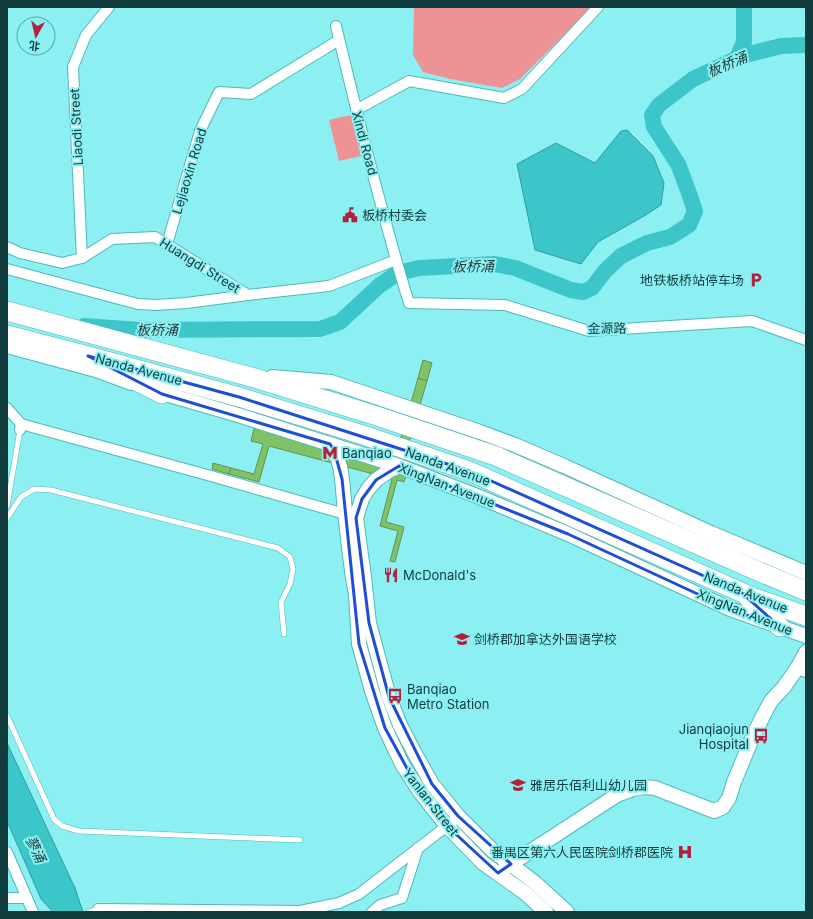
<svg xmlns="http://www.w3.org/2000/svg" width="813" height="919" font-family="Inter,'Noto Sans SC',sans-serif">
	<rect width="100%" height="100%" fill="#8cf0f2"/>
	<g fill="#ed9295">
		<polygon points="414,7 590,7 568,31 520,79 502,88 450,79 423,72 413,55"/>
		<polygon points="351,115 361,156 339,161 329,120"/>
	</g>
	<g fill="#3cc6ca" stroke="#2f9da0">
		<polygon points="627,130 653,156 664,183 661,205 644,216 598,242 581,264 535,250 517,164 556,143 595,163 621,131"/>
		<polygon points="7,743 75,888 83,912 53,912 41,899 7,821"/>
	</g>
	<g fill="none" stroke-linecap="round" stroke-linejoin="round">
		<g stroke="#3cc6ca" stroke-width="16">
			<polyline points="737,58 744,42 744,7"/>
			<polyline points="84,326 140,330 320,329 340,322 380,285 398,273 419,268 495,264 515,268 571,290 583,292 592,288 605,271 621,256 647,243 670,237 689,225 695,211 689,193 678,164 654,127 652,115 659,105 693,79 742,56 781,46 806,45"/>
		</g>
	</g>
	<g fill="#80c367" stroke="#669057">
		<polygon points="423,360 432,363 427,381 418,378"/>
		<polygon points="418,378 427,381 404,460 410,462 404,482 397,480 386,522 404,527 395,562 390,561 398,531 380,526 392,479 269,446 259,482 229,474 231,468 254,474 263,444 251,441 256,421 395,458"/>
		<polygon points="213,463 231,468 229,474 212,469"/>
	</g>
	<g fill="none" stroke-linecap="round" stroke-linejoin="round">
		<g stroke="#51b7b9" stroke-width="6">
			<g id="lane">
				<polyline points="7,506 20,430"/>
				<polyline points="7,518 21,497 34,489 51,490 278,548 290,557 293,569 290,584 281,602 284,634"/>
				<polyline points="7,716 54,819 62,826 79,831 300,840"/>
				<polyline points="89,912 98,909"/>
			</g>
		</g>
		<g stroke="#51b7b9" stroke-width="12">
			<g id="street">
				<path d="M336,26c22,92 45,186 73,277l96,2 84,26 163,-10 54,19"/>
				<polyline points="356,110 409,81 504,98 522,89 598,7"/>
				<polyline points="167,244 200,131 219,92 251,94 339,40"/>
				<polyline points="7,247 20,253 62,263 82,258 112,239 155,237 248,295"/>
				<polyline points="82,258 73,67 86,35 109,7"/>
				<polyline points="7,269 119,299 138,304 156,305 186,303 248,295 329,286 396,260"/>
				<polyline points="7,408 21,424"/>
				<polyline points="20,430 21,424 211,476 345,514"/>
				<polyline points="7,852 33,912"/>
				<polyline points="7,898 27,898"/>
				<polyline points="98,909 300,911 339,903 359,894 452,822"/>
				<polyline points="372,912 380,905 402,898 418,848"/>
			</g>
		</g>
		<g stroke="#51b7b9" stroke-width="16">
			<g id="secondary">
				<polyline points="7,346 96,370 131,383"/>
				<polyline points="272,377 331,382 480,432 515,445 564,466 711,533 806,573"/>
				<polyline points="152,390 238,415 399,466 477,496 568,534 730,609 806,636"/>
				<path d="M330,444c14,18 12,45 15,66 2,23 5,46 8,68l3,16 3,50 13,47 7,20 6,17 17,36 18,28 27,34 36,37 42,30 21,19"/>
				<polyline points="399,466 389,471 376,480 368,489 362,499 356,518 364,577 369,623 389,697 400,725 414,752 432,784 458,816 493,851 534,882 567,912"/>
				<polyline points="798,667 806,652"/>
				<polyline points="505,868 594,810 617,795 633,789 644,787 655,788 714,811 723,807 729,798 734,782 754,734 764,714 771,701 784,687 798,667 806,670"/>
			</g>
		</g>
		<g stroke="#51b7b9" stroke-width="20">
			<g id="highway">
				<polyline points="7,311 255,378 377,416 496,456 760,572 806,591"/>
				<polyline points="7,335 88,356 239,397 363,435 469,471 752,597 806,616"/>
				<polyline points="123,374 162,394"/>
				<polyline points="749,599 780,627"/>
			</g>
		</g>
		<use href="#lane" stroke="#fff" stroke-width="5"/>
		<use href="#street" stroke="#fff" stroke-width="10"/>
		<use href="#secondary" stroke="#fff" stroke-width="14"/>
		<use href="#highway" stroke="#fff" stroke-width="19"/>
	</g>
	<path fill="none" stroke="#1d4ed8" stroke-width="3" stroke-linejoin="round" d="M88,356l151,41 230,74 273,122 38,34 -50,-18 -162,-75 -169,-68 -23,14 -14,19 -6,19 13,105 20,74 43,87 26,32 53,48 -13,9 -51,-47 -27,-34 -35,-64 -26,-84 -17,-165 -8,-29 -4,-6 -168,-50z"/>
	<defs>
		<g id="civic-bare" transform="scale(1.2)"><path d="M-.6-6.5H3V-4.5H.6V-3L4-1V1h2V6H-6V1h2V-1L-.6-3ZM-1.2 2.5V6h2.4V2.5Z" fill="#b3203b" stroke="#8cf0f2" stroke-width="2.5" paint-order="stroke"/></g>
		<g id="parking-bare" transform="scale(1.2)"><path d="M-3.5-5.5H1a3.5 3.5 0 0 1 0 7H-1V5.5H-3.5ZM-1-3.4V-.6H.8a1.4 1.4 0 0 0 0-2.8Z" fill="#b3203b" stroke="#8cf0f2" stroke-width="2.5" paint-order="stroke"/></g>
		<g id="metro-bare" transform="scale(1.2)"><path d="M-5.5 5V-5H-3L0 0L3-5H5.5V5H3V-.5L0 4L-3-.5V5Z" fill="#b3203b" stroke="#8cf0f2" stroke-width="2.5" paint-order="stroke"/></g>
		<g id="restaurant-bare" transform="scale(1.2)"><path d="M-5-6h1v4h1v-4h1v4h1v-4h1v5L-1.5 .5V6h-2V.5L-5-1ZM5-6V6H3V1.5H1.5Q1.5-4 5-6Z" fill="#b3203b" stroke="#8cf0f2" stroke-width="2.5" paint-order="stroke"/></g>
		<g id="school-bare" transform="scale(1.2)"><path d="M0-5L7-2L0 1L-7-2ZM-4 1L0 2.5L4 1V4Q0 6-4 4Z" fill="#b3203b" stroke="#8cf0f2" stroke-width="2.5" paint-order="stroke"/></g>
		<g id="bus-bare" transform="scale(1.2)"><path d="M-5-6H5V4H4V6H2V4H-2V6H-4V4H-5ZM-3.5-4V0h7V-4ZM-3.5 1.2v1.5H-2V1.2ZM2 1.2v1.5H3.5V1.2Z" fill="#b3203b" stroke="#8cf0f2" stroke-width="2.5" paint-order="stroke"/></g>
		<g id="hospital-bare" transform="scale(1.2)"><path d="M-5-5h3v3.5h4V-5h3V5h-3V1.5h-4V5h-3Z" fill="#b3203b" stroke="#8cf0f2" stroke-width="2.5" paint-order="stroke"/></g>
	</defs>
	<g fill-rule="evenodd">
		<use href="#civic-bare" x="350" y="215"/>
		<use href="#parking-bare" x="756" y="280"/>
		<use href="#metro-bare" x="330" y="453"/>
		<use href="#restaurant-bare" x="391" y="575"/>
		<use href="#school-bare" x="462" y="639"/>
		<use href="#bus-bare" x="395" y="696"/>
		<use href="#bus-bare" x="761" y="736"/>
		<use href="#school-bare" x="518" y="785"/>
		<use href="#hospital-bare" x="685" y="852"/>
	</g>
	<g text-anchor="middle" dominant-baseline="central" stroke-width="4" stroke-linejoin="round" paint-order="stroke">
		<g font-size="13" fill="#113c3e" stroke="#8cf0f2">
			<text transform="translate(76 127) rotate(-93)">Liaodi Street</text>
			<text transform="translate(365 143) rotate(75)">Xindi Road</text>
			<text transform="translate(189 171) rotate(-73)">Lejiaoxin Road</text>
			<text transform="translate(200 265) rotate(32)">Huangdi Street</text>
			<text transform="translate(607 328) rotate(-1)">金源路</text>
			<text transform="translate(139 369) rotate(15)">Nanda Avenue</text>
			<text transform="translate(448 466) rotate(20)">Nanda Avenue</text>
			<text transform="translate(447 485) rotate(21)">XingNan Avenue</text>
			<text transform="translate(746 592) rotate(22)">Nanda Avenue</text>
			<text transform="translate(745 612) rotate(22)">XingNan Avenue</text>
			<text transform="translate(431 802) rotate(52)">Yanlan Street</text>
		</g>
		<g font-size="13" fill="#113c3e" stroke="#8cf0f2" text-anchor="start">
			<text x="362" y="215">板桥村委会</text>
			<text x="744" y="280" text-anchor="end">地铁板桥站停车场</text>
			<text x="342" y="453">Banqiao</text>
			<text x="403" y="575">McDonald's</text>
			<text x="474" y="639">剑桥郡加拿达外国语学校</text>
			<text x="407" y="689">Banqiao<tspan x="407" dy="15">Metro Station</tspan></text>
			<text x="749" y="729" text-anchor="end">Jianqiaojun<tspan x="749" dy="15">Hospital</tspan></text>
			<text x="530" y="785">雅居乐佰利山幼儿园</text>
			<text x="673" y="852" text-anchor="end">番禺区第六人民医院剑桥郡医院</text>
		</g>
		<g font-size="14" font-style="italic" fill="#203c3d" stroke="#8cf0f2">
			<text transform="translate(727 64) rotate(-23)">板桥涌</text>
			<text transform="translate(473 266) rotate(-1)">板桥涌</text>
			<text x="157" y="329">板桥涌</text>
			<text transform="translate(36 849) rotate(65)">蓼涌</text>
		</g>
	</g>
	<rect width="813" height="919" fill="none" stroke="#113c3e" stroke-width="16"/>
	<g transform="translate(36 36) rotate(188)"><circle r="19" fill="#8cf0f2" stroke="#5ba8aa"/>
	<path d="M0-3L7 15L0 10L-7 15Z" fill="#b3203b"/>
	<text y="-6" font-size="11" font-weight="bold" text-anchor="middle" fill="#113c3e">北</text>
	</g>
</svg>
